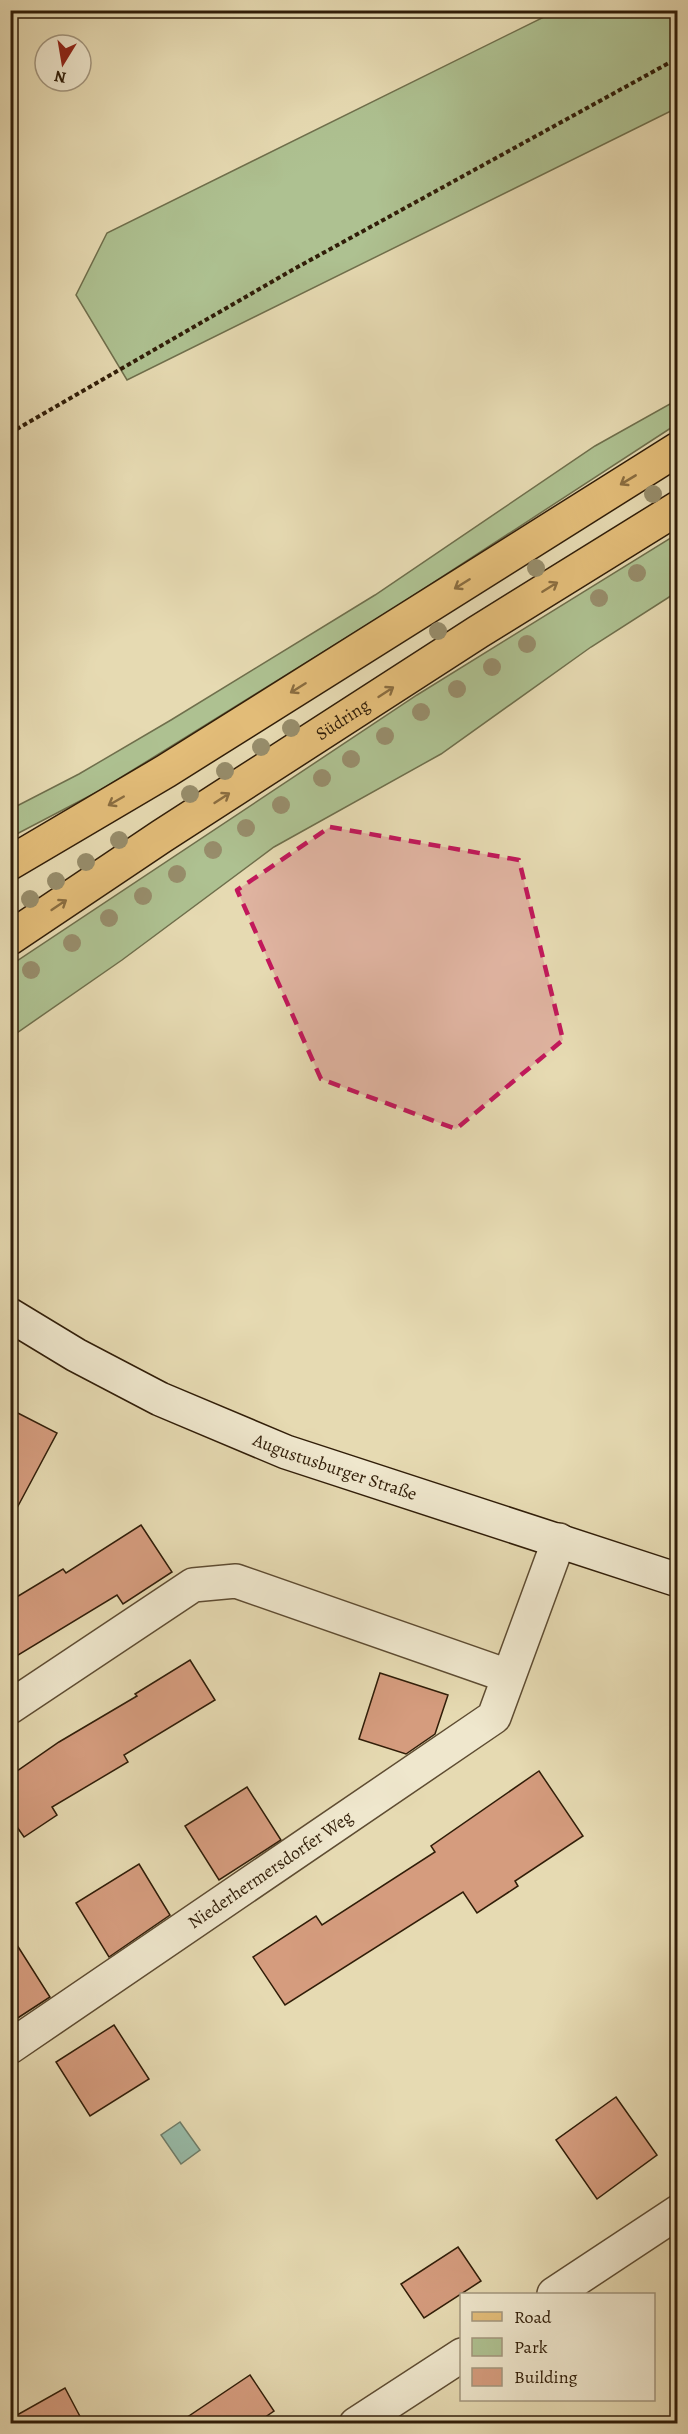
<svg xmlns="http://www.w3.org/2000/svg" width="688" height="2434" font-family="Alegreya,serif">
	<rect width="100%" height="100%" fill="#e6dab2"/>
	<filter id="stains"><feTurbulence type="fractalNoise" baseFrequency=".00333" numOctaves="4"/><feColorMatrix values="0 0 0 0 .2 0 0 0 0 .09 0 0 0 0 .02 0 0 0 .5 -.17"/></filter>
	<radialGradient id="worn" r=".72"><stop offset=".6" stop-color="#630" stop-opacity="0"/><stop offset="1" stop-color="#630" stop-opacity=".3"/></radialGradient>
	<g fill="#aec191" stroke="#6f6f4c" stroke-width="1.5">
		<polygon points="556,11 677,11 677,108 127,380 76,295 107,233"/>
		<polygon points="677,400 677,424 399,605 99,791 11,837 11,809 79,774 171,720 375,595 595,446"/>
		<polygon points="677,534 677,592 591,647 441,754 274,847 122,960 11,1037 11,965 417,695"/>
	</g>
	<polygon fill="#97bba8" stroke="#6e7c68" stroke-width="1.5" points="180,2122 200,2150 181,2164 161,2135"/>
	<g fill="#d59c7e" stroke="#301d08" stroke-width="1.5">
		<polygon points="10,1409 57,1433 10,1521"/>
		<polygon points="141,1525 172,1572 123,1604 117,1595 10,1660 10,1601 63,1569 66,1573"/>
		<polygon points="190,1660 215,1700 124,1755 128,1762 52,1807 57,1815 24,1837 10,1817 10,1776 59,1742 137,1696 135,1694"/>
		<polygon points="380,1673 448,1695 435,1734 406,1754 359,1739"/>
		<polygon points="539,1771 583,1836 515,1881 518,1886 477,1913 463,1892 285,2005 253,1957 316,1916 322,1925 435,1852 431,1846"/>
		<polygon points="247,1787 281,1840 219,1880 185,1826"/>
		<polygon points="139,1864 170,1915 109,1957 76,1903"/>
		<polygon points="10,1934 50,1997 10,2023"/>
		<polygon points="114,2025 149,2079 90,2116 56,2062"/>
		<polygon points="616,2097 657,2155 597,2199 556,2140"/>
		<polygon points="458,2247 481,2281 424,2318 401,2284"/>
		<polygon points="250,2375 274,2411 255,2424 177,2424"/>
		<polygon points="65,2388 84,2424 10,2424 10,2419"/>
	</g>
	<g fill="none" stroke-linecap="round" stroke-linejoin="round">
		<g stroke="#5e4c32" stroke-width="36">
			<g id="street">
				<polyline points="10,1707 193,1585 236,1581 508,1676"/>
				<path id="s1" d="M10,2047l484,-330 65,-177"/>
				<polyline points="554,2294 678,2212"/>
				<polyline points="356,2424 462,2355"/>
			</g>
		</g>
		<g stroke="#301d08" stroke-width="36">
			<g id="secondary">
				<path id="s2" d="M10,1315l66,40 84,44 126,53 392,128"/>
			</g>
		</g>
		<g stroke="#301d08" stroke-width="36">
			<g id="primary">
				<polyline points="10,863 166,771 678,449"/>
				<path id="s3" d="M10,938l152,-102 316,-204 200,-124"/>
			</g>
		</g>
		<polyline stroke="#301d08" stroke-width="4" stroke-dasharray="4.5 3" stroke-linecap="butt" points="10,433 294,269 678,58"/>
		<use href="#street" stroke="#efe7cd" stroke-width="33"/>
		<use href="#secondary" stroke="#efe7cd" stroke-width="33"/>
		<use href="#primary" stroke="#e3bd79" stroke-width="33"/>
	</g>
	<g fill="#978d6b">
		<circle cx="653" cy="494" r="9"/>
		<circle cx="536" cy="568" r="9"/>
		<circle cx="637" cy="573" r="9"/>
		<circle cx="599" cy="598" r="9"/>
		<circle cx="438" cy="631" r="9"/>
		<circle cx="527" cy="644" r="9"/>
		<circle cx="492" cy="667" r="9"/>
		<circle cx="457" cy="689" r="9"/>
		<circle cx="421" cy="712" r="9"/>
		<circle cx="291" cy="728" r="9"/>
		<circle cx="385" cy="736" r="9"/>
		<circle cx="261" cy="747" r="9"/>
		<circle cx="351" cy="759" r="9"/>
		<circle cx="225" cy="771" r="9"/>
		<circle cx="322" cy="778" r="9"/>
		<circle cx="190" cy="794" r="9"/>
		<circle cx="281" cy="805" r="9"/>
		<circle cx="246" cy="828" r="9"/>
		<circle cx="119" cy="840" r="9"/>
		<circle cx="213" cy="850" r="9"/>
		<circle cx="86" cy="862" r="9"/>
		<circle cx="177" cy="874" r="9"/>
		<circle cx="56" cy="881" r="9"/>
		<circle cx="143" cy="896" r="9"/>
		<circle cx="30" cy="899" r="9"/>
		<circle cx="109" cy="918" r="9"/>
		<circle cx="72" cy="943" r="9"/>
		<circle cx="31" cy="970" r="9"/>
	</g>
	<defs><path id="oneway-shaft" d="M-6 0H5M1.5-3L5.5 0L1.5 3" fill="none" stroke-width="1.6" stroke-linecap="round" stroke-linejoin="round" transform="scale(1.5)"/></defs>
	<g stroke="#8a6d40">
		<use href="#oneway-shaft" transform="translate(628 480) rotate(149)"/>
		<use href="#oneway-shaft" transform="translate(462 584) rotate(148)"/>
		<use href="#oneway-shaft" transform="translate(550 587) rotate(-32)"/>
		<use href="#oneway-shaft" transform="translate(298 688) rotate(148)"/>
		<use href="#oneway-shaft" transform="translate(386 692) rotate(-33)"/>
		<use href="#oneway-shaft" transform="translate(222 798) rotate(-33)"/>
		<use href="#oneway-shaft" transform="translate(116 801) rotate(150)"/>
		<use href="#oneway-shaft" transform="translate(59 905) rotate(-34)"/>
	</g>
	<path fill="#c2185b" fill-opacity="0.2" stroke="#c2185b" stroke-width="4.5" stroke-dasharray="12 8" stroke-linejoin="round" d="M330,827l189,33 44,180 -107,89 -135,-50 -84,-189z"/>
	<g text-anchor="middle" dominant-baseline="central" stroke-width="6" stroke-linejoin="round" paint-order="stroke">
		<g font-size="18" fill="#301d08" stroke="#efe7cd">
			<text stroke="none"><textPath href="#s3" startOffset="398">Südring</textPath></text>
			<text stroke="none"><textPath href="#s2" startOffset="360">Augustusburger Straße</textPath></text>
			<text stroke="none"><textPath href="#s1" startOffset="315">Niederhermersdorfer Weg</textPath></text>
		</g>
	</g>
	<rect width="688" height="2434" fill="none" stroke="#e6dab2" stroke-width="36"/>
	<rect x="12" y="12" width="664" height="2410" fill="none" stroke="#301d08" stroke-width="3"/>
	<rect x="18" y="18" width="652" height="2398" fill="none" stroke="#301d08" stroke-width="1.5"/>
	<rect x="460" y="2293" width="195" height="108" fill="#efe7cd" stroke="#a3967e" stroke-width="1.5"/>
	<rect x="472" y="2312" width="30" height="9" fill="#e3bd79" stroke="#a3967e" stroke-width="1.5"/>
	<text x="514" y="2323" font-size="18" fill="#301d08">Road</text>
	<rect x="472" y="2338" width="30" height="18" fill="#aec191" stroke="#a3967e" stroke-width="1.5"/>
	<text x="514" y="2353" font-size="18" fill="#301d08">Park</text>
	<rect x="472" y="2368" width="30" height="18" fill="#d59c7e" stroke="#a3967e" stroke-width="1.5"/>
	<text x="514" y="2383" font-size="18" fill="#301d08">Building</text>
	<g transform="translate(63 63) rotate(191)"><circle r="28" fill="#efe7cd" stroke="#a3967e" stroke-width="1.5"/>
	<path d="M0-4.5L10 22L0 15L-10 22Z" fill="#8f2418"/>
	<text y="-9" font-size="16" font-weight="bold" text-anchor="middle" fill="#301d08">N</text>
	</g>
	<rect width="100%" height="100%" filter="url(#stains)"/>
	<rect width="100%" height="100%" fill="url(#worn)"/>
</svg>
